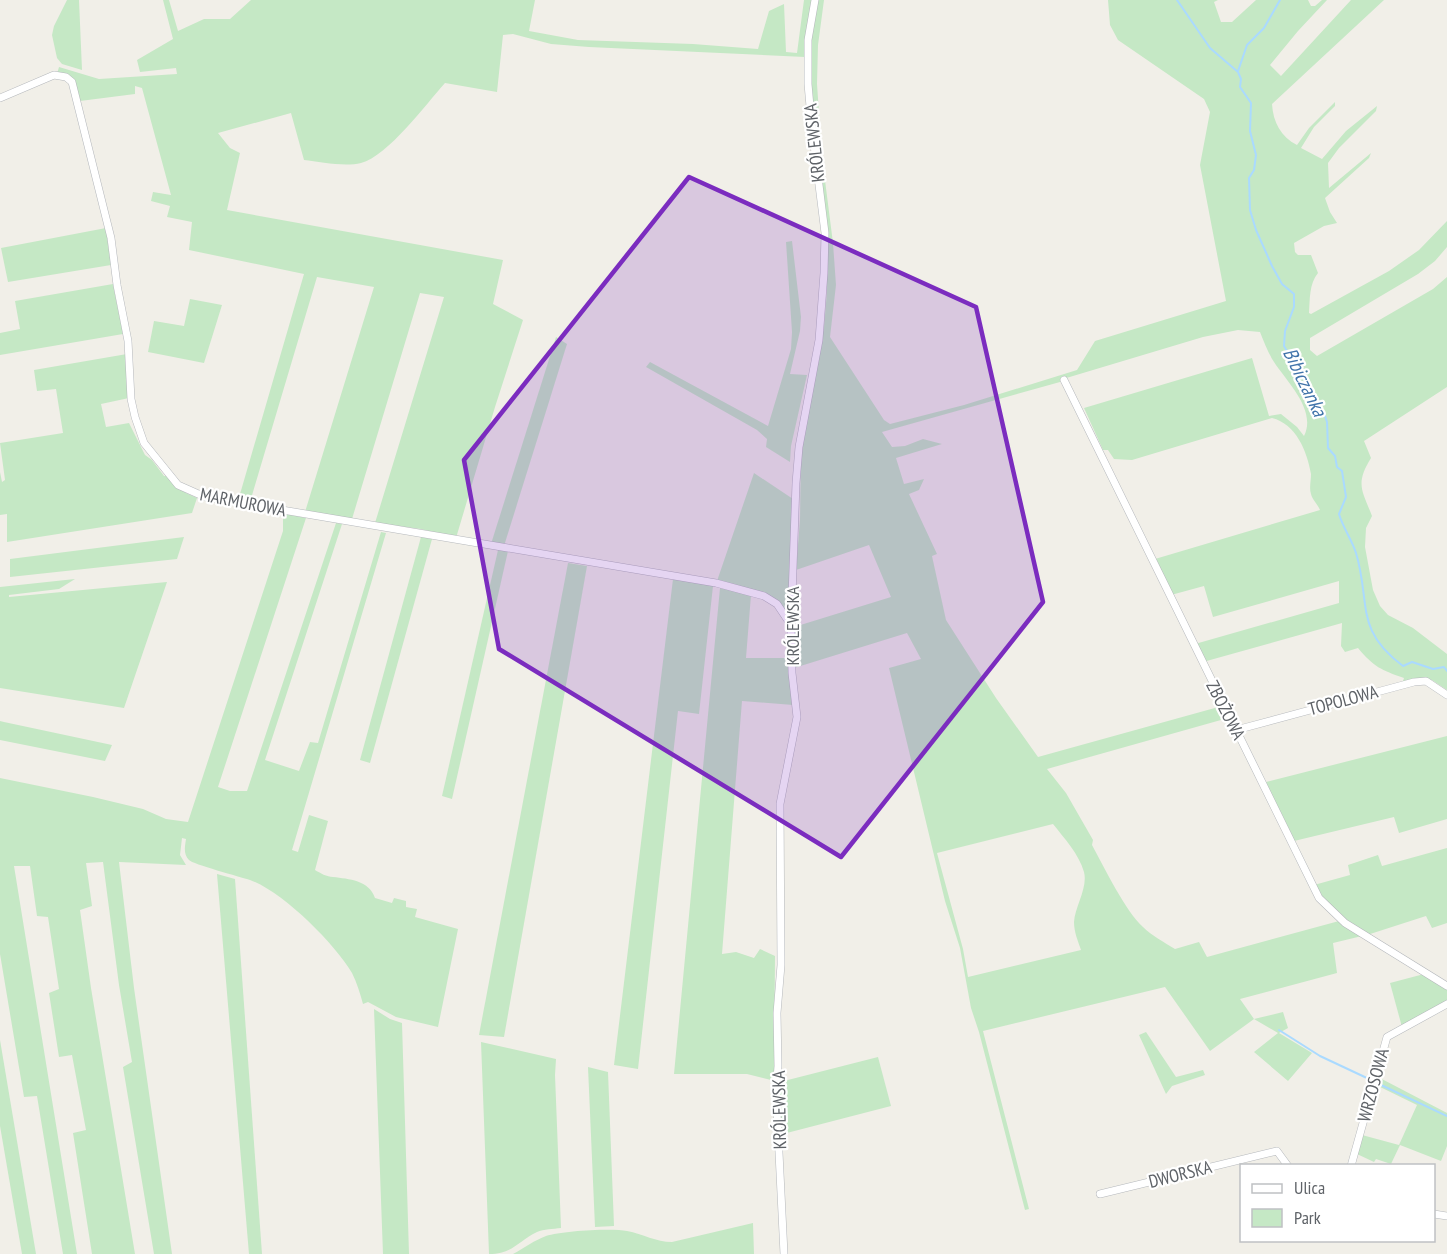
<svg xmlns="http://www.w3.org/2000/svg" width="1447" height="1254" font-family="'PT Sans Narrow',sans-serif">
	<rect width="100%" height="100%" fill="#f1efe8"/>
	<g fill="#c5e8c5" fill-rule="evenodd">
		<polygon points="67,0 79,0 82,70 62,64 57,58 52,35 54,26"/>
		<path d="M163,0h6l9,31 26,-12h26l21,-19h284l-6,31 49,9 115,4 65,5 11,-38 15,-7 2,48 11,1 7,-53h8l-6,36 -1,21 -216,-10 -38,-3 -38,-10 -10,1 -6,57 -52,-9c-19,21 -57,73 -84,80 -16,4 -41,-1 -57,-3l-13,-47 -73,20 12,15 10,5 -13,57 276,50 -10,44 30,16 -28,87 -39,131 -35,-9 -46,-6 69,-226 -24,-4 -68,226 -47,-7 69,-225 -57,-10 -67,225 -12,-1 66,-227 -115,-24 3,-28 -25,-5 3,-11 -19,-5 2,-9 18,3 -29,-107 -7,-2v8l-55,7 -5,-16 -18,-11 2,-7 40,12 78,-5 -1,-6 -36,4 -3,-12 36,-21z"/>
		<path d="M817,0h7l-6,45 -1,39 5,73 11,86 3,42 -6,52 54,83 6,4 74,-19 113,-35 18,-29 131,-40 -26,-136 10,-53 -6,-13 -86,-59 -8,-15 -2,-25h110l-4,2 7,20h11l24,-22h52l3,6h4l7,-6h5l-29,31 -28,34 11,11 70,-76h33l-112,104c1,18 9,33 25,41l12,-17 26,-26v4l-21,21 -13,21 21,11 24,-28 31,-25 -1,5 -37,37 -11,15 1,25 42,-35 -2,5 -44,40 5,14 7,11 -13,3 -30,17 1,9 3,3h13l7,18c-9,11 -8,26 -9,40l2,1 78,-43 30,-21 28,-29v26l-12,14 -17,13 -108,64v12l7,6 116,-67 14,-12v110l-83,54 7,17c-16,26 -9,32 1,58l-6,12 -1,19 8,43 7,16 8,9 25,13 34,26v36l-15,-10 -29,1 1,-3c-23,-8 -30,-11 -46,-30l-13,4 -4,-6 1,-23 -139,39 -8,-18 144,-41v-22l-126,36 -9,-31 -33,9 -16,-36 165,-49c-2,-5 -8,-11 -9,-16 -2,-6 0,-13 0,-20 -4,-23 -15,-50 -39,-56l-140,42 -18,-1 -6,-9h-5l-19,-42 168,-50 17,58 12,-2 16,13 7,9c13,-26 -17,-54 -30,-74 -6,-9 -10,-20 -14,-30l-22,-2 -35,7 -140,42 -3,3 -178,50 10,15 13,-1 18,-7 19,5 -46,14 8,26 20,-5 -5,11 -10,4 28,60 -5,2 14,64 50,78 42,59 184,-51 6,12 -181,51 19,24 27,47 -1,5c12,22 34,67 51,82 9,9 21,15 32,22l24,-7 8,15 132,-36 23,15 -29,7 4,30 -97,26 14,20 29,-7 5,16 -9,5 33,20 -24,28 -34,-29 24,-19 -24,-14 -44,32 -45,-64 -182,44 46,178 -4,1 -46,-178 -8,-24 -11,-60 -15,-47 -56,-233 32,-9 -14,-26 -113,35v-41l97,-30 -22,-52 -73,25 4,-50 1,-73 23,-120 3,-36 -2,-64 -11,-97 -5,-72v-17zM1053,824c11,14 26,30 31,48 4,16 -9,34 -10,50 0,10 4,19 7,28l-113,27 -5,-28 -26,-96z"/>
		<polygon points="106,228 111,265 8,282 1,248"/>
		<polygon points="792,241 801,317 800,331 790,374 807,375 791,446 790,462 766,447 767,439 757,430 646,367 650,362 768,426 791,349 792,332 786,242"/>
		<polygon points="113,284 123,334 0,355 0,333 20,329 15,301"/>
		<polygon points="190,299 222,305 204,363 148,352 154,321 184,326"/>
		<polygon points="556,337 567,344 504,546 491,544"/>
		<polygon points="127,354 129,398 101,404 106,427 129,423 145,455 152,460 164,476 168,476 186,493 197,498 192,513 7,542 7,514 0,515 0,472 2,482 5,480 0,443 63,433 56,389 37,391 34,370"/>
		<polygon points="754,473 793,499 789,611 784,611 777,602 717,581"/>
		<path d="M283,513l23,5 -88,269 12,4h17l89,-268 6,1 -77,236 34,11 11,-29 8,1 63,-211 5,1 -94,317 6,2 11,-37 19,6 -13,49c5,3 12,7 18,7 16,2 36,3 42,21l17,5 2,-5 12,3v6l11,2 -2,8 43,12 -20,98 -42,-10 -28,-15 -5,2c-3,-11 -6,-21 -11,-31 -18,-30 -69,-81 -102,-93 -9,-3 -58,-16 -61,-20 -6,-6 -4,-14 -3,-21l-4,-1 -2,17 6,10 -67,-3 15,126 38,266h-18l-31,-187 9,-5 -13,-77 -16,-123 -17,1 6,43 -12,4 11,78 44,266h-43l-19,-121 13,-3 -14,-75 -13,2 -10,-64 10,-4 -11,-72 -11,-1 -7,-50h-16l63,388h-14l-26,-158 -13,1 -24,-143v-176l93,19 50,12 23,10 22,3 95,-291z"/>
		<polygon points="184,537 177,559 10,577 10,559"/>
		<polygon points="421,537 432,539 370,763 360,760"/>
		<polygon points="498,550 508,551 452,799 442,796"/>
		<polygon points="568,563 587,566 504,1037 479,1035"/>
		<polygon points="75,579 59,589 9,595 9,597 167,582 124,708 0,688 0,587"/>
		<polygon points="673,579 713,586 699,714 678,711 638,1069 614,1065"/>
		<polygon points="720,588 751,595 746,658 789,658 793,705 742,701 722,954 736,952 754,958 760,949 775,956 774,1079 771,1080 747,1074 674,1074"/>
		<polygon points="0,721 4,722 112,745 105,761 0,740"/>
		<polygon points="1447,736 1447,819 1399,833 1394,817 1294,841 1266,782"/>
		<path d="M1447,848v75l-15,5 -6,-12 -59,19c-20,-12 -41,-30 -53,-50l36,-10 -2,-10 30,-10 4,11z"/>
		<polygon points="217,874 235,879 262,1254 249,1254"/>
		<polygon points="1424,974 1447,989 1447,1003 1402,1027 1390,983"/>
		<polygon points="374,1009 390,1019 402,1023 409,1254 383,1254"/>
		<polygon points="1146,1032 1176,1077 1203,1070 1205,1075 1172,1086 1166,1094 1139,1035"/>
		<polygon points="0,1040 36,1254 22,1254 0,1126"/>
		<path d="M481,1042l75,17 -1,16 6,153c-8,1 -17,1 -24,4 -19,9 -24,22 -48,22z"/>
		<polygon points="878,1057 891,1106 779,1135 780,1082"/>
		<polygon points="588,1067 608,1072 614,1226 595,1227"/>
		<polygon points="1378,1077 1447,1113 1447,1146 1441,1161 1400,1145 1391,1164 1376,1159 1374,1162 1357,1154 1362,1135 1399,1145 1417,1105 1376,1085"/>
		<path d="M753,1223l1,31h-241c11,-6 22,-14 33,-18 16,-5 65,-8 81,-5 16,3 29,11 45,11z"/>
	</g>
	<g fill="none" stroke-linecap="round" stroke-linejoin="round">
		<g stroke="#aadaff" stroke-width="2">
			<path d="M1177,0l33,48 28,24 3,7 -1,8 11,16 -1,28 6,24 -2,15 -5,8 1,32 6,20 16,36 10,18 12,10v13l-9,24 -1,15 40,67 3,9 1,26 7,8 2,11 5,4 4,26 -7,17c4,14 13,26 17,39 15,50 -2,77 47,113l9,-4 21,7 11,-2 3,4"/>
			<polyline points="1238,71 1247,45 1264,28 1280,0"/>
			<polyline points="1279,1030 1320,1056 1369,1079"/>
			<polyline points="1379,1084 1447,1116"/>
		</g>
		<g stroke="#b5b8bc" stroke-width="8">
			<g id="minor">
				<polyline points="0,98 54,75 66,77 72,82 111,238 117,285 128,341 131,399 135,417 144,443 178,485 205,497 716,583 764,596 777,604 791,625"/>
				<polyline points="1064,380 1319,898 1345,923 1447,986"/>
				<polyline points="1236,730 1414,682 1426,681 1447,695"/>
				<polyline points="1351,1166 1387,1037 1447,1004"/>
				<polyline points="1100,1194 1277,1151 1288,1166"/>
				<polyline points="1434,1214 1447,1216"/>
				<polyline points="784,1254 776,1092 778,1066 777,1013 781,965 780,804 797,717 792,673 791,625 796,483 799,447 819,340 824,273 825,233 812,129 808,84 808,40 815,0"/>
			</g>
		</g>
		<use href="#minor" stroke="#fff" stroke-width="7"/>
	</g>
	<path fill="#7b2cbf" fill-opacity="0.2" stroke="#7b2cbf" stroke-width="4.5" stroke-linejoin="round" d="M689,177l287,130 67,295 -202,255 -342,-208 -35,-189z"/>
	<g text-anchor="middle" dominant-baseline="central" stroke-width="4.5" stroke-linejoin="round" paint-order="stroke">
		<g font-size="18" fill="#5f6368" stroke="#fff">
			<text transform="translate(814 143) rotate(-96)">KRÓLEWSKA</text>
			<text transform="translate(243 502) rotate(11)">MARMUROWA</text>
			<text transform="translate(792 626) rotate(-90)">KRÓLEWSKA</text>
			<text transform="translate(1343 700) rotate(-15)">TOPOLOWA</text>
			<text transform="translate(1226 710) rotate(63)">ZBOŻOWA</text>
			<text transform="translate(1373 1085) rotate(-75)">WRZOSOWA</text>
			<text transform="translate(779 1110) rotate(-91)">KRÓLEWSKA</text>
			<text transform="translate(1180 1174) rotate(-14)">DWORSKA</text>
		</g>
		<g font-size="20" font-style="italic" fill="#4174aa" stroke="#fff">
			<text transform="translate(1305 382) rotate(64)">Bibiczanka</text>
		</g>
	</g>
	<rect x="1240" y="1164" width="195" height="78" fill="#ffffff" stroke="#bfc1c3" stroke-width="1.5"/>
	<rect x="1252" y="1184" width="30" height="9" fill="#ffffff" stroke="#bfc1c3" stroke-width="1.5"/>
	<text x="1294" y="1194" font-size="18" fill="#5f6368">Ulica</text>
	<rect x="1252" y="1209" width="30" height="18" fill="#c5e8c5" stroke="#bfc1c3" stroke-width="1.5"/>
	<text x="1294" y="1224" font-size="18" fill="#5f6368">Park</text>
</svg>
